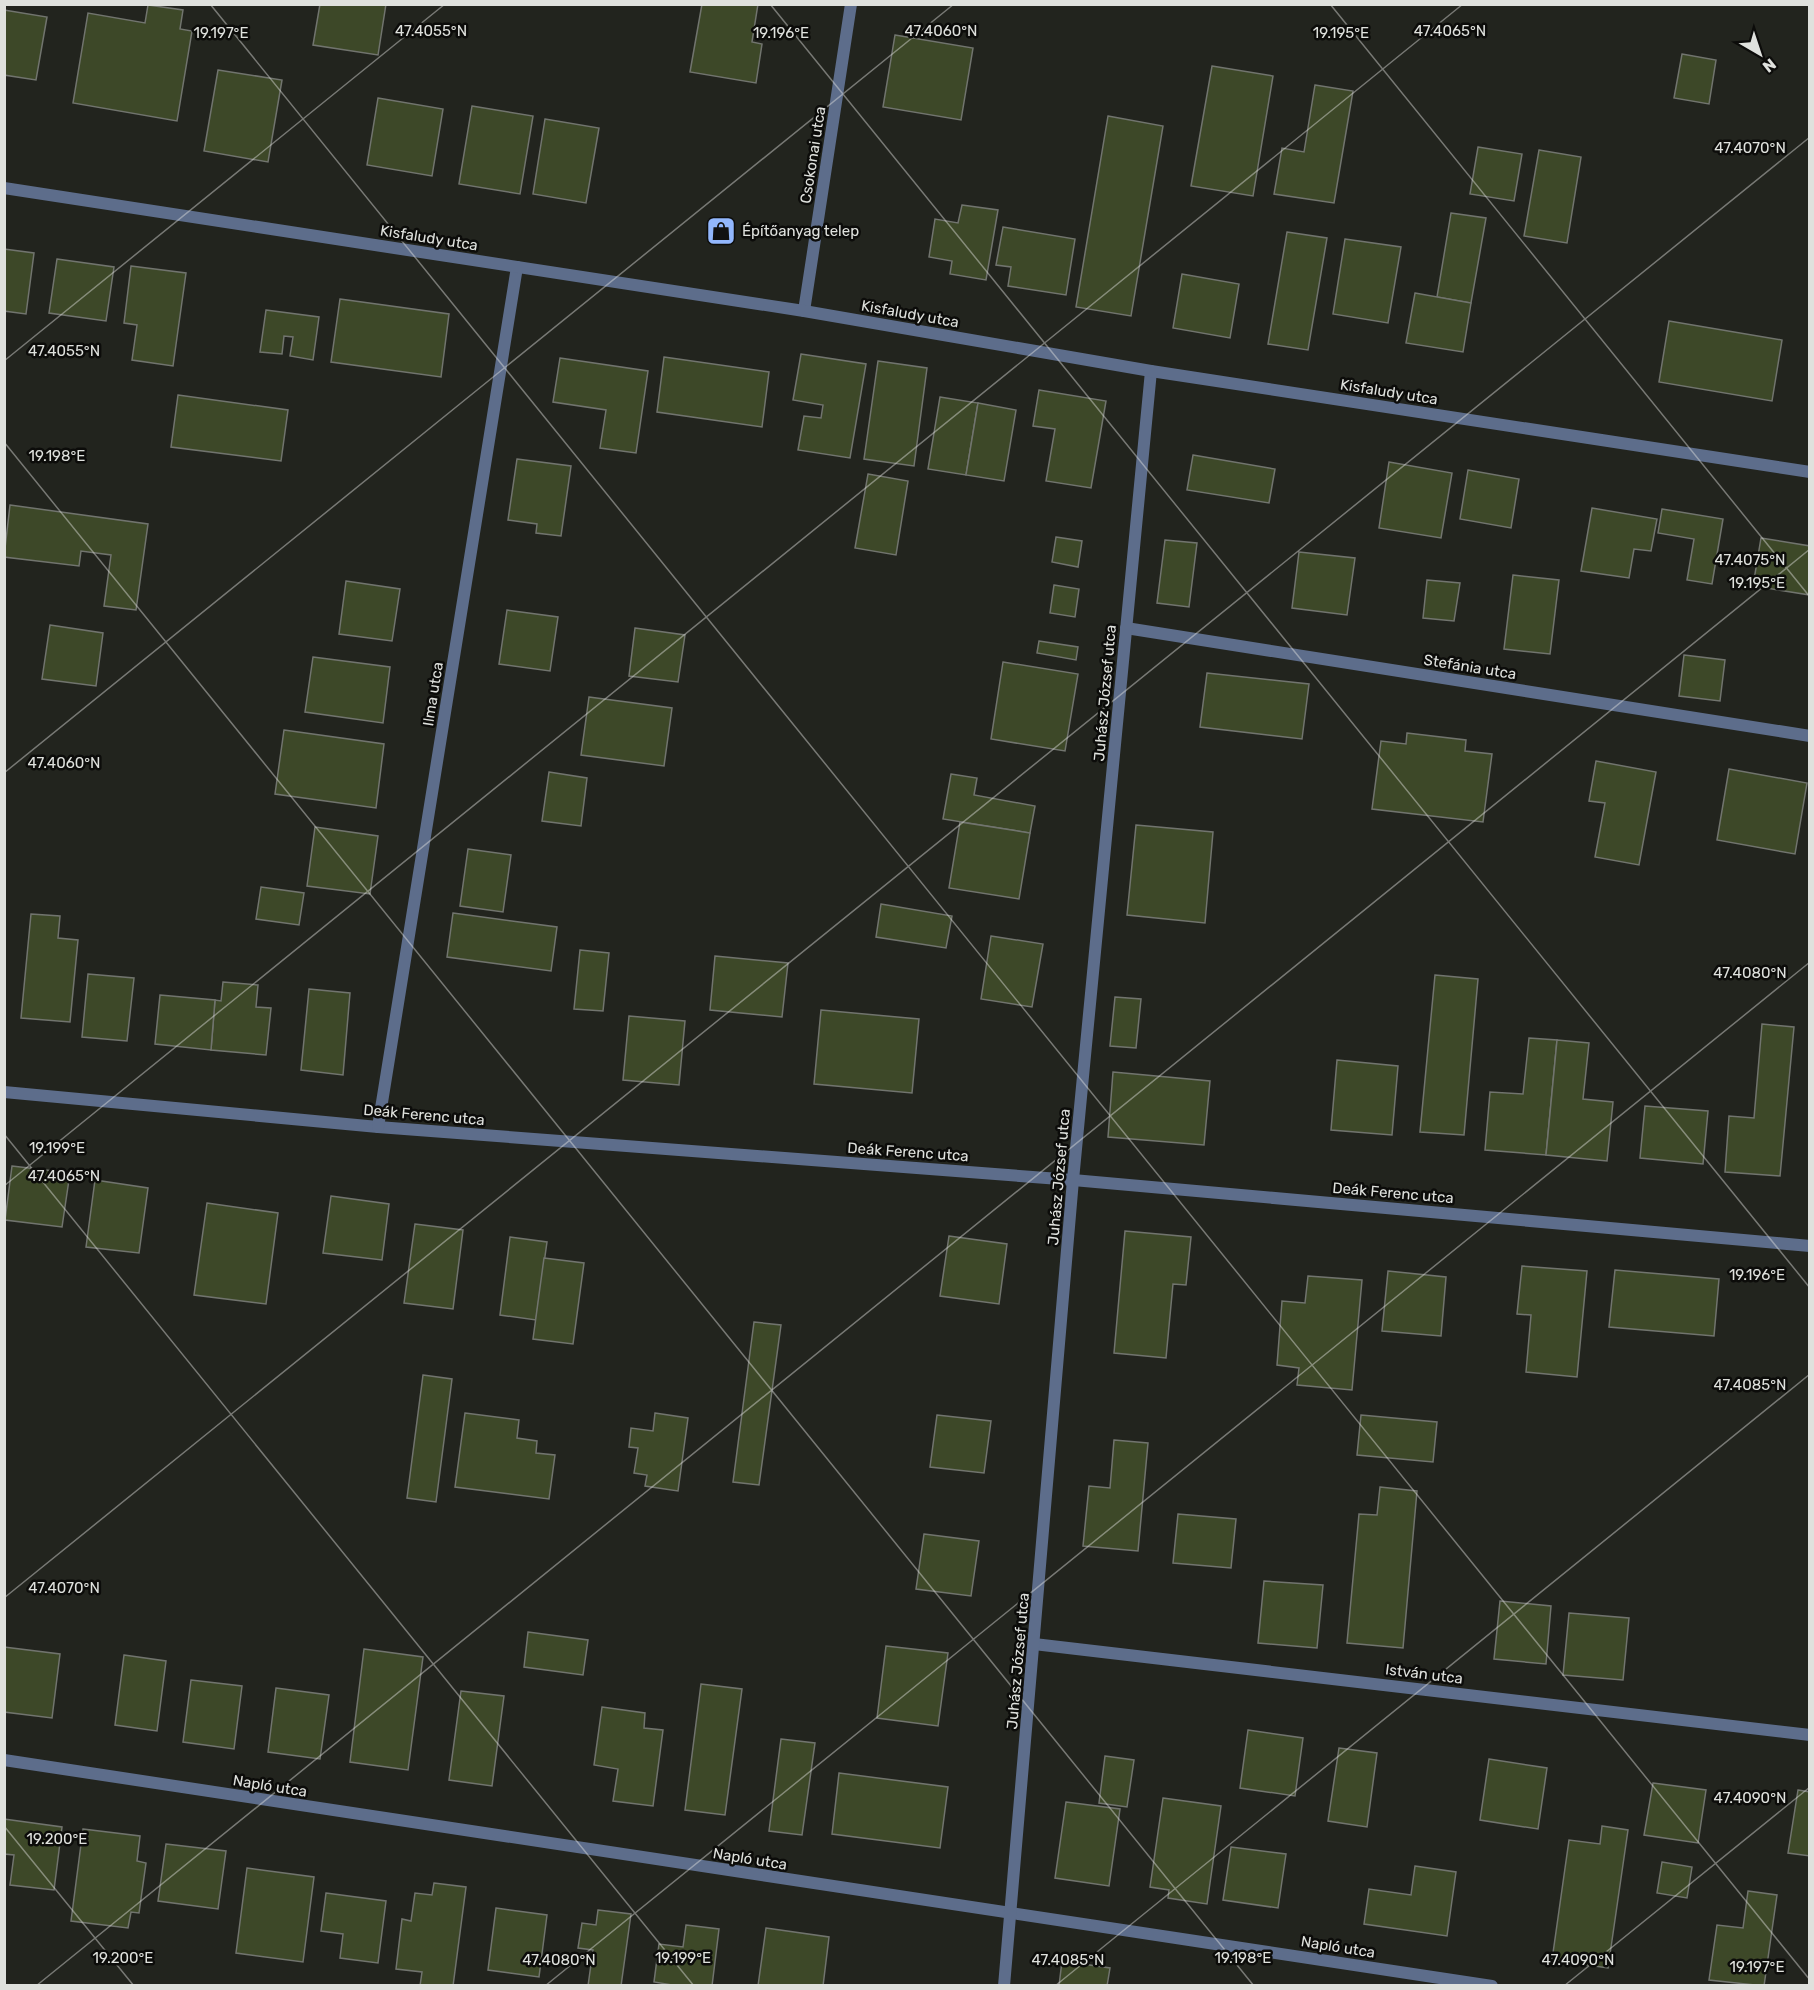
<svg xmlns="http://www.w3.org/2000/svg" width="1814" height="1990" font-family="Rubik,sans-serif">
	<rect width="100%" height="100%" fill="#22241e"/>
	<g fill="#3d4828" stroke="#71746e" stroke-width="1.5">
		<polygon points="320,4 386,4 378,55 313,45"/>
		<polygon points="702,4 758,4 752,42 762,44 756,83 690,72"/>
		<polygon points="148,5 183,10 180,29 192,31 177,121 73,103 88,13 145,23"/>
		<polygon points="4,10 47,17 36,80 4,75"/>
		<polygon points="895,35 973,48 961,120 883,107"/>
		<polygon points="1682,54 1716,60 1709,104 1674,98"/>
		<polygon points="1212,66 1273,76 1253,196 1191,186"/>
		<polygon points="218,70 282,80 268,162 204,151"/>
		<polygon points="1315,85 1353,91 1334,203 1274,194 1282,148 1304,152"/>
		<polygon points="378,98 443,109 432,176 367,165"/>
		<polygon points="472,106 533,116 520,194 459,184"/>
		<polygon points="1108,116 1163,126 1131,316 1076,307"/>
		<polygon points="545,119 599,128 586,203 533,194"/>
		<polygon points="1478,147 1522,154 1514,201 1470,194"/>
		<polygon points="1539,150 1581,157 1567,243 1524,236"/>
		<polygon points="962,205 998,210 986,280 950,274 952,261 929,257 935,219 958,223"/>
		<polygon points="1451,213 1486,218 1471,303 1437,297"/>
		<polygon points="1003,227 1075,239 1066,295 1008,286 1011,267 996,265"/>
		<polygon points="1287,232 1327,238 1308,350 1268,344"/>
		<polygon points="1345,239 1401,247 1388,323 1333,314"/>
		<polygon points="4,249 34,253 26,314 4,311"/>
		<polygon points="57,259 114,267 106,321 49,313"/>
		<polygon points="131,266 186,273 173,366 132,360 137,325 124,323"/>
		<polygon points="1182,274 1239,284 1230,338 1173,328"/>
		<polygon points="1415,293 1471,303 1463,352 1406,343"/>
		<polygon points="340,299 449,314 441,377 331,362"/>
		<polygon points="266,310 319,317 313,360 290,356 293,337 284,336 282,354 260,352"/>
		<polygon points="1669,321 1782,340 1772,401 1659,382"/>
		<polygon points="801,354 866,364 850,458 798,450 804,416 821,418 823,405 793,400"/>
		<polygon points="664,357 769,372 762,427 657,412"/>
		<polygon points="560,358 648,371 636,453 600,448 606,410 553,402"/>
		<polygon points="878,361 927,368 914,466 864,459"/>
		<polygon points="1039,390 1106,401 1091,488 1046,481 1055,429 1033,426"/>
		<polygon points="178,395 288,410 281,461 171,447"/>
		<polygon points="940,397 978,403 966,475 928,469"/>
		<polygon points="978,403 1016,410 1004,481 966,475"/>
		<polygon points="1193,455 1275,469 1269,503 1187,490"/>
		<polygon points="517,459 571,466 561,536 536,533 537,524 508,520"/>
		<polygon points="1389,462 1452,473 1441,538 1379,528"/>
		<polygon points="1468,470 1519,479 1511,528 1460,519"/>
		<polygon points="868,474 908,481 896,555 855,548"/>
		<polygon points="10,505 148,524 136,610 104,606 111,555 81,551 79,566 4,557"/>
		<polygon points="1592,508 1657,519 1651,551 1634,549 1629,578 1581,571"/>
		<polygon points="1662,509 1723,519 1712,584 1687,580 1694,539 1658,533"/>
		<polygon points="1056,537 1082,541 1078,567 1052,562"/>
		<polygon points="1761,538 1810,546 1810,595 1753,586"/>
		<polygon points="1165,540 1197,543 1189,607 1157,603"/>
		<polygon points="1299,552 1355,558 1347,615 1292,608"/>
		<polygon points="1513,575 1559,580 1550,654 1504,649"/>
		<polygon points="1427,580 1460,583 1454,621 1423,618"/>
		<polygon points="346,581 400,589 392,641 339,634"/>
		<polygon points="1054,585 1079,589 1075,617 1050,613"/>
		<polygon points="507,610 558,617 550,671 499,664"/>
		<polygon points="50,625 103,633 96,686 42,679"/>
		<polygon points="635,628 685,635 678,682 629,676"/>
		<polygon points="1039,641 1078,647 1076,660 1037,653"/>
		<polygon points="1684,655 1725,660 1720,701 1679,696"/>
		<polygon points="313,657 390,667 383,723 305,712"/>
		<polygon points="1003,662 1078,674 1065,751 991,739"/>
		<polygon points="1207,673 1309,684 1302,739 1200,727"/>
		<polygon points="589,697 672,708 664,766 581,755"/>
		<polygon points="284,730 384,744 376,808 275,794"/>
		<polygon points="1407,733 1466,740 1465,751 1492,754 1483,822 1372,809 1381,741 1406,744"/>
		<polygon points="1596,761 1656,772 1639,865 1595,857 1605,803 1589,801"/>
		<polygon points="1729,769 1807,783 1795,854 1717,840"/>
		<polygon points="549,772 587,778 581,826 542,821"/>
		<polygon points="951,774 977,778 974,795 1035,806 1030,833 943,819"/>
		<polygon points="960,822 1030,833 1019,899 949,888"/>
		<polygon points="1136,825 1213,832 1205,923 1127,915"/>
		<polygon points="315,827 378,836 370,894 307,886"/>
		<polygon points="468,849 511,855 503,912 460,906"/>
		<polygon points="261,887 304,893 299,925 256,919"/>
		<polygon points="881,904 952,916 946,948 876,937"/>
		<polygon points="453,913 557,927 551,971 447,957"/>
		<polygon points="31,914 60,916 58,938 78,940 70,1022 21,1018"/>
		<polygon points="991,936 1043,944 1032,1007 981,999"/>
		<polygon points="580,950 609,953 603,1011 574,1009"/>
		<polygon points="715,956 788,963 782,1017 710,1010"/>
		<polygon points="88,974 134,978 127,1041 82,1037"/>
		<polygon points="1435,975 1478,979 1464,1135 1420,1132"/>
		<polygon points="223,982 258,985 256,1007 271,1008 266,1055 211,1050 215,1000 221,1001"/>
		<polygon points="309,989 350,993 343,1075 301,1070"/>
		<polygon points="160,995 215,1000 211,1050 155,1044"/>
		<polygon points="1115,997 1141,999 1136,1048 1110,1046"/>
		<polygon points="821,1010 919,1019 912,1093 814,1084"/>
		<polygon points="629,1016 685,1021 679,1085 623,1080"/>
		<polygon points="1762,1024 1794,1027 1780,1176 1725,1172 1729,1116 1754,1118"/>
		<polygon points="1529,1038 1557,1040 1546,1155 1485,1150 1490,1092 1523,1094"/>
		<polygon points="1557,1040 1589,1043 1583,1099 1613,1102 1607,1161 1546,1155"/>
		<polygon points="1337,1060 1398,1066 1392,1135 1331,1130"/>
		<polygon points="1113,1072 1210,1081 1204,1145 1108,1137"/>
		<polygon points="1645,1106 1708,1111 1703,1164 1640,1158"/>
		<polygon points="12,1166 70,1173 62,1227 5,1220"/>
		<polygon points="95,1180 148,1188 139,1253 86,1247"/>
		<polygon points="331,1196 389,1204 382,1260 323,1253"/>
		<polygon points="207,1203 278,1213 266,1304 194,1295"/>
		<polygon points="415,1224 463,1230 453,1309 404,1303"/>
		<polygon points="1125,1231 1191,1237 1186,1285 1173,1284 1166,1358 1114,1353"/>
		<polygon points="949,1236 1007,1244 999,1304 940,1296"/>
		<polygon points="510,1237 547,1242 536,1320 500,1315"/>
		<polygon points="544,1258 584,1263 573,1344 533,1339"/>
		<polygon points="1522,1266 1587,1271 1577,1377 1526,1372 1531,1315 1517,1314"/>
		<polygon points="1615,1270 1719,1279 1714,1336 1609,1327"/>
		<polygon points="1388,1271 1446,1277 1441,1336 1382,1331"/>
		<polygon points="1308,1276 1362,1280 1352,1390 1297,1385 1299,1368 1277,1365 1282,1301 1305,1303"/>
		<polygon points="754,1322 781,1325 759,1485 733,1482"/>
		<polygon points="423,1375 452,1379 436,1502 407,1498"/>
		<polygon points="465,1413 519,1420 517,1438 537,1441 536,1453 555,1455 549,1499 455,1487"/>
		<polygon points="655,1413 688,1418 678,1491 645,1486 647,1475 634,1473 638,1448 629,1447 631,1428 653,1431"/>
		<polygon points="937,1415 991,1421 984,1473 930,1467"/>
		<polygon points="1361,1415 1437,1422 1433,1462 1357,1455"/>
		<polygon points="1114,1440 1148,1443 1138,1551 1083,1546 1089,1486 1110,1488"/>
		<polygon points="1380,1487 1417,1491 1403,1648 1347,1643 1359,1514 1377,1515"/>
		<polygon points="1178,1514 1236,1519 1231,1568 1173,1563"/>
		<polygon points="924,1534 979,1541 971,1596 916,1589"/>
		<polygon points="1264,1581 1323,1585 1317,1648 1258,1643"/>
		<polygon points="1500,1601 1551,1606 1546,1664 1494,1659"/>
		<polygon points="1569,1613 1629,1618 1623,1680 1563,1675"/>
		<polygon points="528,1632 588,1640 583,1675 524,1667"/>
		<polygon points="886,1646 948,1653 938,1726 877,1718"/>
		<polygon points="4,1647 60,1654 52,1718 4,1712"/>
		<polygon points="364,1649 423,1657 408,1770 350,1762"/>
		<polygon points="124,1655 166,1661 157,1731 115,1725"/>
		<polygon points="191,1680 242,1686 234,1749 183,1742"/>
		<polygon points="701,1684 742,1689 725,1815 685,1810"/>
		<polygon points="276,1688 329,1695 320,1759 268,1752"/>
		<polygon points="461,1691 504,1696 492,1786 449,1780"/>
		<polygon points="602,1707 645,1713 644,1728 663,1730 653,1806 613,1801 618,1769 594,1765"/>
		<polygon points="1248,1730 1303,1738 1295,1796 1240,1788"/>
		<polygon points="781,1739 815,1743 802,1835 769,1831"/>
		<polygon points="1339,1748 1377,1753 1367,1827 1328,1821"/>
		<polygon points="1105,1756 1134,1760 1127,1807 1099,1803"/>
		<polygon points="1489,1759 1547,1768 1538,1829 1480,1820"/>
		<polygon points="839,1773 948,1787 940,1848 832,1834"/>
		<polygon points="1653,1783 1706,1790 1698,1843 1644,1835"/>
		<polygon points="1798,1790 1810,1792 1810,1856 1788,1853"/>
		<polygon points="1163,1798 1221,1806 1207,1904 1168,1898 1169,1890 1150,1887"/>
		<polygon points="1066,1802 1120,1809 1109,1886 1055,1878"/>
		<polygon points="4,1819 62,1827 54,1890 10,1885 14,1855 4,1854"/>
		<polygon points="1602,1826 1628,1830 1608,1968 1552,1960 1569,1840 1600,1844"/>
		<polygon points="83,1829 140,1836 137,1861 146,1863 139,1913 131,1912 128,1928 71,1921"/>
		<polygon points="166,1844 226,1851 218,1909 158,1901"/>
		<polygon points="1231,1847 1286,1854 1278,1908 1223,1900"/>
		<polygon points="1662,1862 1692,1867 1687,1898 1657,1893"/>
		<polygon points="1415,1866 1456,1872 1447,1936 1364,1924 1369,1889 1411,1895"/>
		<polygon points="247,1868 314,1877 303,1962 236,1953"/>
		<polygon points="434,1883 466,1887 453,1986 420,1986 422,1972 396,1969 402,1919 411,1921 415,1893 432,1895"/>
		<polygon points="1748,1891 1777,1895 1764,1986 1709,1980 1717,1925 1743,1928"/>
		<polygon points="326,1893 386,1901 378,1963 340,1958 343,1934 321,1931"/>
		<polygon points="496,1908 547,1915 539,1977 488,1970"/>
		<polygon points="598,1910 631,1914 621,1986 588,1986 593,1950 578,1948 582,1923 596,1925"/>
		<polygon points="686,1925 719,1929 712,1986 678,1986 654,1982 659,1944 683,1947"/>
		<polygon points="766,1928 829,1937 823,1986 758,1986"/>
		<polygon points="1062,1961 1110,1968 1107,1986 1059,1986"/>
	</g>
	<g fill="none" stroke-linecap="round" stroke-linejoin="round">
		<g stroke="#5d6d8b" stroke-width="12">
			<polyline points="804,311 851,4"/>
			<polyline points="1126,628 1810,736"/>
			<polyline points="4,1092 378,1127 1073,1180 1810,1246"/>
			<polyline points="378,1127 517,267"/>
			<polyline points="1034,1644 1810,1735"/>
			<polyline points="4,1760 1492,1986"/>
			<polyline points="1004,1986 1073,1180 1151,371"/>
		</g>
		<polyline stroke="#5d6d8b" stroke-width="12" points="4,188 804,311 1151,371 1810,472"/>
	</g>
	<path fill="none" stroke="#dfe1dd" stroke-width="1.5" stroke-opacity="0.45" d="M210,4l1600,1976M770,4l1040,1284M1330,4l480,593M4,361l441,-357M4,442l1250,1544M4,773l950,-769M4,1134l690,852M4,1186l1459,-1182M4,1598l1806,-1461M4,1826l130,160M36,1986l1774,-1437M545,1986l1265,-1024M1055,1986l755,-612M1564,1986l246,-199"/>
	<defs>
		<g id="shop-square" transform="scale(1.5)"><rect x="-9" y="-9" width="18" height="18" rx="4" fill="#92b7fd" stroke="#0c0c0a"/><path d="M-5-2.5h2.3a2.7 3.5 0 0 1 5.4 0H5L5.5 6h-11ZM-1.5-2.5h3a1.5 2.3 0 0 0-3 0Z" fill="#111"/></g>
	</defs>
	<g fill-rule="evenodd">
		<use href="#shop-square" x="721" y="231"/>
	</g>
	<g text-anchor="middle" dominant-baseline="central" stroke-width="5" stroke-linejoin="round" paint-order="stroke">
		<g font-size="15" fill="#dfe1dd" stroke="#0c0c0a">
			<text transform="translate(813 155) rotate(-81)">Csokonai utca</text>
			<text transform="translate(429 238) rotate(9)">Kisfaludy utca</text>
			<text transform="translate(910 314) rotate(10)">Kisfaludy utca</text>
			<text transform="translate(1389 392) rotate(9)">Kisfaludy utca</text>
			<text transform="translate(1470 667) rotate(9)">Stefánia utca</text>
			<text transform="translate(1105 693) rotate(-85)">Juhász József utca</text>
			<text transform="translate(433 694) rotate(-81)">Ilma utca</text>
			<text transform="translate(424 1115) rotate(5)">Deák Ferenc utca</text>
			<text transform="translate(908 1152) rotate(4)">Deák Ferenc utca</text>
			<text transform="translate(1059 1177) rotate(-85)">Juhász József utca</text>
			<text transform="translate(1393 1193) rotate(5)">Deák Ferenc utca</text>
			<text transform="translate(1018 1661) rotate(-85)">Juhász József utca</text>
			<text transform="translate(1424 1674) rotate(7)">István utca</text>
			<text transform="translate(270 1786) rotate(9)">Napló utca</text>
			<text transform="translate(750 1859) rotate(9)">Napló utca</text>
			<text transform="translate(1338 1947) rotate(9)">Napló utca</text>
		</g>
		<g font-size="15" fill="#dfe1dd" stroke="#0c0c0a" text-anchor="start">
			<text x="742" y="231">Építőanyag telep</text>
		</g>
	</g>
	<g font-size="15" text-anchor="middle" fill="#dfe1dd" stroke="#0c0c0a" stroke-width="5" stroke-linejoin="round" paint-order="stroke">
		<text x="431" y="36">47.4055°N</text>
		<text x="941" y="36">47.4060°N</text>
		<text x="1450" y="36">47.4065°N</text>
		<text x="221" y="38">19.197°E</text>
		<text x="781" y="38">19.196°E</text>
		<text x="1341" y="38">19.195°E</text>
		<text x="1750" y="153">47.4070°N</text>
		<text x="64" y="356">47.4055°N</text>
		<text x="57" y="461">19.198°E</text>
		<text x="1750" y="565">47.4075°N</text>
		<text x="1757" y="588">19.195°E</text>
		<text x="64" y="768">47.4060°N</text>
		<text x="1750" y="978">47.4080°N</text>
		<text x="57" y="1153">19.199°E</text>
		<text x="64" y="1181">47.4065°N</text>
		<text x="1757" y="1280">19.196°E</text>
		<text x="1750" y="1390">47.4085°N</text>
		<text x="64" y="1593">47.4070°N</text>
		<text x="1750" y="1803">47.4090°N</text>
		<text x="57" y="1844">19.200°E</text>
		<text x="123" y="1963">19.200°E</text>
		<text x="683" y="1963">19.199°E</text>
		<text x="1243" y="1963">19.198°E</text>
		<text x="559" y="1965">47.4080°N</text>
		<text x="1068" y="1965">47.4085°N</text>
		<text x="1578" y="1965">47.4090°N</text>
		<text x="1757" y="1972">19.197°E</text>
	</g>
	<rect width="1814" height="1990" fill="none" stroke="#dfe1dd" stroke-width="12"/>
	<g transform="translate(1760 54) rotate(141)" stroke="#0c0c0a" stroke-width="4.5" paint-order="stroke">
	<path d="M0-4.5L10 22L0 15L-10 22Z" fill="#dfe1dd"/>
	<text y="-9" font-size="16" font-weight="bold" text-anchor="middle" fill="#dfe1dd">N</text>
	</g>
</svg>
